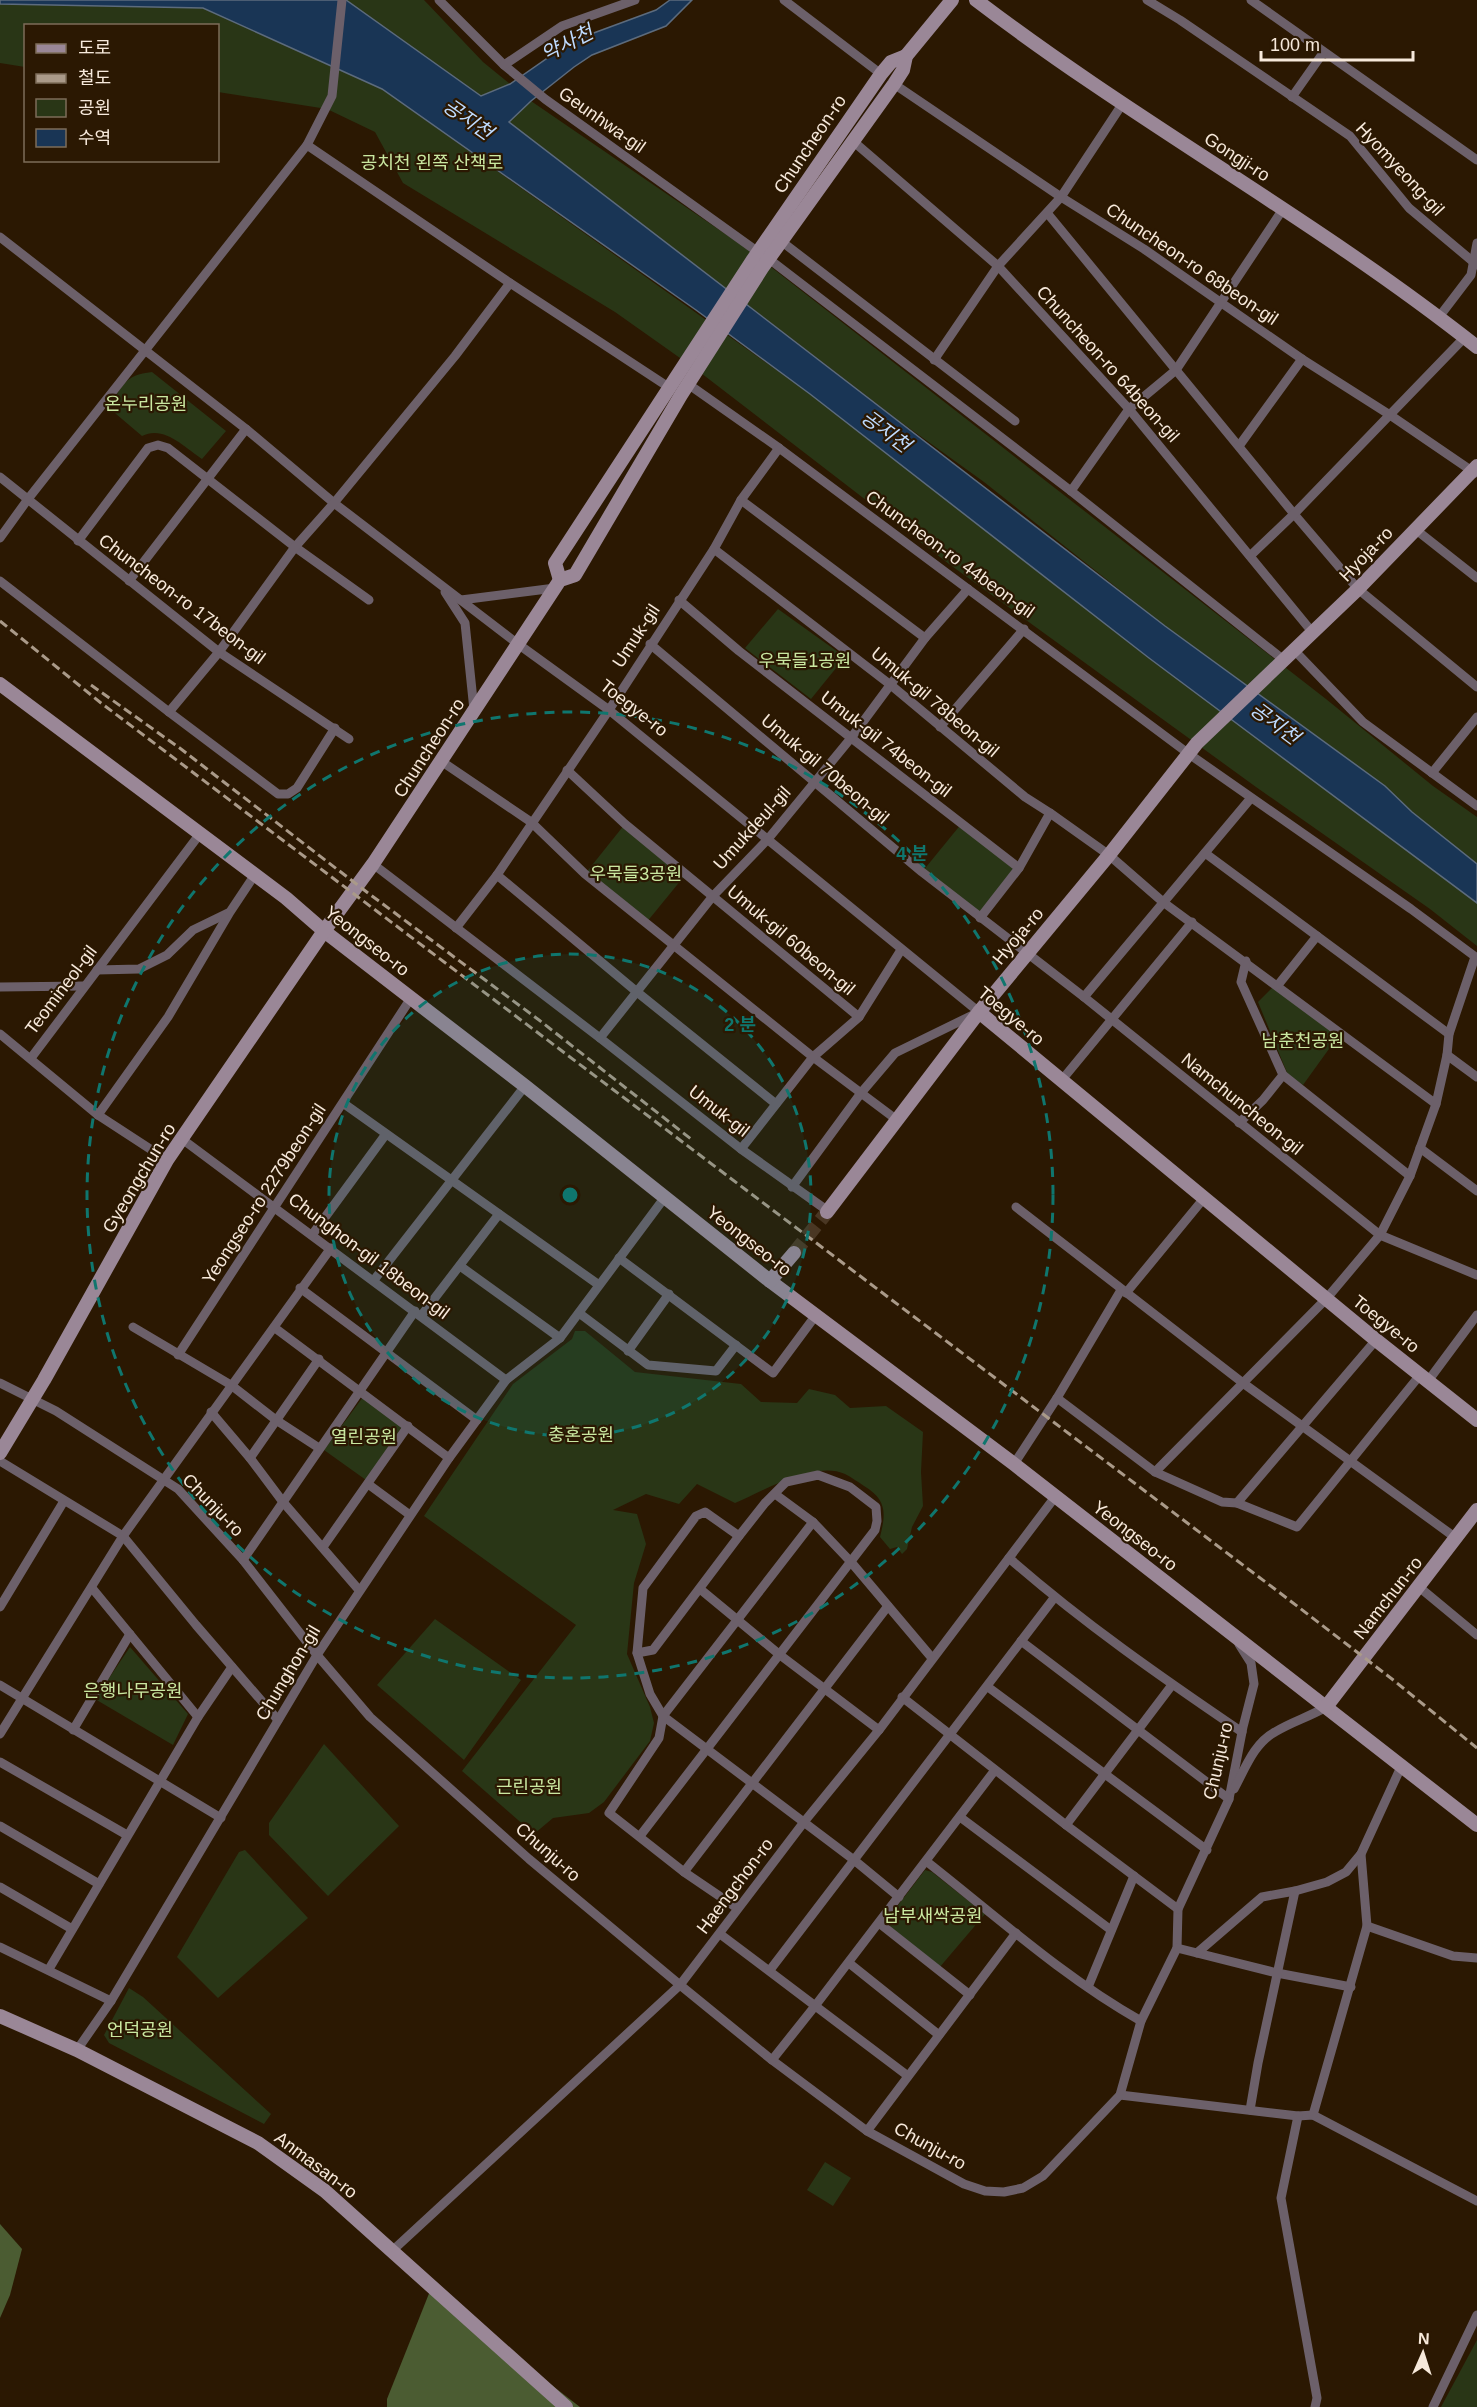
<svg xmlns="http://www.w3.org/2000/svg" width="1477" height="2407" font-family="Arial,'Noto Sans KR',sans-serif">
	<rect width="100%" height="100%" fill="#2b1802"/>
	<g fill="#293616">
		<polygon points="346,0 424,0 483,62 510,84 481,96"/>
		<polygon points="0,4 203,8 382,89 810,394 1149,658 1477,903 1477,946 1430,909 1256,787 949,564 697,370 615,312 403,183 375,132 327,109 218,92 218,26 26,26 25,67 0,63"/>
		<polygon points="531,101 753,253 1326,699 1433,786 1477,817 1477,864 1412,812 1385,786 1165,626 984,482 898,420 509,122"/>
		<path d="M152,372l74,59 -24,28c-18,-12 -38,-34 -60,-23l-33,-28c13,-22 15,-33 43,-36z"/>
		<polygon points="778,609 845,657 811,699 745,648"/>
		<polygon points="962,823 1019,868 980,918 922,872"/>
		<polygon points="625,824 686,874 646,923 585,874"/>
		<polygon points="1274,986 1339,1035 1303,1085 1288,1075 1258,1002"/>
		<path d="M575,1331h10l50,41 106,12 20,18 36,1 12,-14 26,6 15,13 36,-2 37,26 -2,40 2,34 -11,21 -5,22 -5,5 -5,-7 -7,2 -10,-12c6,-24 7,-37 -16,-51 -6,-4 -13,-9 -19,-12 -30,-14 -82,17 -110,29l-38,-19 -18,20 -33,-10 -33,16 24,4 9,30 -12,39 -7,71 23,53 4,16 -4,18 -46,61 -15,11 -36,5 -19,16 -72,-63 114,-146 -152,-109 89,-132 59,-45z"/>
		<polygon points="363,1397 403,1425 366,1480 324,1450"/>
		<polygon points="435,1619 521,1680 464,1760 377,1685"/>
		<polygon points="130,1647 188,1714 173,1745 95,1699"/>
		<polygon points="324,1744 399,1826 328,1896 269,1835 269,1823"/>
		<polygon points="245,1850 308,1918 218,1998 177,1957 239,1852"/>
		<polygon points="925,1870 932,1872 985,1914 939,1968 890,1926 889,1917"/>
		<polygon points="129,1988 143,1997 271,2114 264,2124 109,2043 104,2035"/>
		<polygon points="825,2162 851,2178 833,2206 807,2190"/>
		<polygon points="1477,2340 1477,2407 1441,2407"/>
	</g>
	<g fill="#4b5c32">
		<polygon points="0,2224 22,2249 10,2295 0,2318"/>
		<polygon points="430,2291 580,2407 387,2407 387,2399"/>
	</g>
	<polygon fill="#193555" stroke="#5c6b7d" stroke-width="1.5" points="0,0 346,0 481,96 510,84 572,41 656,10 670,0 692,0 666,26 592,55 574,67 531,101 509,122 1165,626 1385,786 1412,812 1477,864 1477,903 1149,658 810,394 696,310 382,89 203,8 0,4"/>
	<g fill="none" stroke-linecap="round" stroke-linejoin="round">
		<polyline stroke="#4a3723" stroke-width="14" stroke-dasharray="14 7" stroke-linecap="butt" points="794,1253 827,1212"/>
		<g stroke="#6c606a" stroke-width="9">
			<polyline points="439,0 504,65 545,99 758,252"/>
			<polyline points="784,0 881,74"/>
			<polyline points="1147,0 1180,20 1350,136 1409,208 1477,265"/>
			<polyline points="1251,0 1477,160"/>
			<polyline points="504,65 562,26 635,0"/>
			<polyline points="894,84 1061,197 1144,249 1302,359 1390,415 1475,473"/>
			<polyline points="1292,97 1323,53"/>
			<polyline points="854,142 998,266 1129,409 1313,633"/>
			<polyline points="307,145 510,283 670,388"/>
			<polyline points="1048,214 1294,514 1358,589 1477,687"/>
			<polyline points="0,237 246,429 334,503 518,644 609,710 979,1012 895,1053 861,1093 792,1187"/>
			<polyline points="781,241 1015,421"/>
			<polyline points="769,259 1071,491 1285,661"/>
			<polyline points="1439,317 1471,275 1477,243"/>
			<polyline points="934,360 998,266 1061,197 1123,103"/>
			<polyline points="688,384 779,448 1189,754 1411,909 1477,958"/>
			<polyline points="1239,446 1302,359"/>
			<polyline points="0,477 219,652 349,739"/>
			<polyline points="1071,491 1129,409 1176,370 1283,209"/>
			<polyline points="741,500 925,638"/>
			<polyline points="1415,529 1477,578"/>
			<polyline points="0,538 28,499 307,145 332,96 342,0"/>
			<polyline points="78,541 148,448 158,445 168,448 295,547 369,600"/>
			<polyline points="714,549 892,686 1025,797 1050,813 1109,855 1163,902 1436,1104"/>
			<polyline points="1250,556 1294,514 1465,337"/>
			<polyline points="0,581 169,712 278,794 288,794 297,788 335,728"/>
			<polyline points="129,581 246,429"/>
			<polyline points="445,592 465,623 474,710"/>
			<polyline points="461,600 555,588"/>
			<polyline points="679,600 739,651 1019,868"/>
			<polyline points="650,644 922,872 1084,997 1380,1235 1477,1275"/>
			<polyline points="1295,651 1363,722 1477,806"/>
			<polyline points="169,712 219,652 295,547 334,503 455,356 510,283"/>
			<polyline points="940,727 1024,629"/>
			<polyline points="441,761 531,822 585,874 813,1057 897,1120"/>
			<polyline points="567,770 625,824 859,1017"/>
			<polyline points="1432,773 1477,717"/>
			<polyline points="1205,853 1449,1034"/>
			<polyline points="373,864 600,1038 741,1149 828,1211"/>
			<polyline points="497,875 637,992 776,1104"/>
			<polyline points="980,918 1019,868 1050,813"/>
			<polyline points="456,928 497,875 609,710 714,549 741,500 779,448"/>
			<polyline points="1246,961 1241,982 1283,1075 1410,1176"/>
			<polyline points="97,970 139,969 167,955 193,930 228,913"/>
			<polyline points="1278,985 1317,936"/>
			<polyline points="0,987 84,986"/>
			<polyline points="1084,997 1251,798"/>
			<polyline points="0,1034 98,1115 167,1160"/>
			<polyline points="600,1038 713,896 768,839 851,738 925,638 968,589"/>
			<polyline points="1447,1055 1477,1077"/>
			<polyline points="31,1058 199,835"/>
			<polyline points="1061,1081 1192,922"/>
			<polyline points="343,1103 599,1285"/>
			<polyline points="98,1115 168,1017 230,912 254,876"/>
			<polyline points="1239,1123 1263,1100 1283,1075"/>
			<polyline points="182,1139 506,1380"/>
			<polyline points="1420,1148 1477,1191"/>
			<polyline points="741,1149 813,1057 859,1017 901,950"/>
			<polyline points="1016,1207 1243,1383 1456,1538"/>
			<polyline points="312,1235 386,1134"/>
			<polyline points="619,1258 773,1373 816,1315"/>
			<polyline points="460,1266 560,1338"/>
			<polyline points="374,1280 525,1086"/>
			<polyline points="300,1288 477,1420"/>
			<polyline points="1126,1293 1205,1197"/>
			<polyline points="579,1313 648,1365 716,1371 736,1345"/>
			<polyline points="421,1316 499,1214"/>
			<polyline points="133,1327 231,1385 276,1420 319,1448"/>
			<polyline points="275,1328 449,1458"/>
			<polyline points="628,1351 669,1294"/>
			<polyline points="178,1355 411,998"/>
			<polyline points="1428,1381 1477,1315"/>
			<polyline points="0,1383 56,1411 178,1489 243,1560 317,1655 370,1717 529,1859 680,1985 772,2060 867,2131 964,2184 985,2191 1004,2192 1023,2188 1043,2176 1120,2095 1141,2021 1177,1948 1178,1909 1229,1799 1243,1727 1254,1684 1251,1663 1239,1644"/>
			<polyline points="1057,1398 1155,1472 1222,1502 1237,1503 1297,1527 1420,1375"/>
			<polyline points="211,1412 250,1458 283,1502 359,1590"/>
			<polyline points="250,1458 319,1359"/>
			<polyline points="0,1461 123,1536 196,1625 278,1720"/>
			<polyline points="1014,1464 1057,1398 1121,1290"/>
			<polyline points="1155,1472 1327,1298 1380,1235 1410,1176 1436,1104 1447,1055 1449,1034 1475,957"/>
			<polyline points="368,1484 410,1515"/>
			<polyline points="775,1494 813,1522 851,1562 932,1658"/>
			<polyline points="1237,1503 1376,1340"/>
			<polyline points="323,1547 408,1426"/>
			<path d="M1009,1558c73,64 152,119 233,174"/>
			<polyline points="243,1560 415,1311"/>
			<polyline points="1419,1587 1477,1635"/>
			<polyline points="92,1588 198,1717"/>
			<polyline points="700,1589 780,1655 879,1730"/>
			<polyline points="0,1607 64,1501"/>
			<polyline points="1021,1641 1229,1799"/>
			<polyline points="637,1653 653,1650 739,1536 765,1503 786,1482 818,1475 850,1487 876,1507 877,1521 875,1530 640,1836"/>
			<polyline points="0,1685 221,1818"/>
			<polyline points="988,1687 1207,1850"/>
			<polyline points="902,1697 1066,1825 1178,1909"/>
			<polyline points="663,1716 854,1860 899,1897"/>
			<polyline points="663,1716 813,1522"/>
			<polyline points="73,1730 130,1634"/>
			<polyline points="0,1734 123,1536 331,1248"/>
			<polyline points="0,1762 127,1835"/>
			<path d="M1234,1789c11,-20 20,-46 41,-57 16,-10 34,-15 51,-25"/>
			<polyline points="960,1817 1111,1930"/>
			<polyline points="1066,1825 1172,1685"/>
			<polyline points="0,1826 99,1884"/>
			<path d="M926,1861c70,55 137,116 215,160"/>
			<polyline points="684,1872 888,1606"/>
			<polyline points="0,1887 72,1929"/>
			<polyline points="737,1908 684,1872 609,1813 659,1738 663,1716 650,1694 637,1653 643,1588 696,1516 705,1512 739,1536"/>
			<polyline points="879,1923 970,1995"/>
			<polyline points="1367,1926 1453,1956 1477,1958"/>
			<polyline points="720,1934 908,2076"/>
			<polyline points="0,1947 111,2001"/>
			<polyline points="1177,1948 1277,1973 1351,1987"/>
			<polyline points="1197,1953 1262,1897 1295,1891 1327,1882 1346,1872 1361,1854"/>
			<polyline points="849,1963 939,2035"/>
			<polyline points="49,1969 198,1717 232,1667"/>
			<polyline points="770,1970 1054,1598"/>
			<polyline points="1088,1987 1134,1876"/>
			<polyline points="77,2050 111,2001 317,1655 449,1458 506,1380 560,1338 665,1197"/>
			<polyline points="772,2060 815,2006 995,1770"/>
			<polyline points="1120,2095 1298,2116 1313,2115 1477,2201"/>
			<polyline points="1250,2110 1258,2063 1295,1891"/>
			<polyline points="1313,2115 1367,1926 1361,1854 1401,1767"/>
			<polyline points="1298,2116 1281,2198 1317,2398 1315,2407"/>
			<polyline points="867,2131 1016,1933"/>
			<polyline points="392,2251 680,1985 804,1822 879,1730 1055,1497"/>
			<polyline points="1433,2407 1477,2315"/>
		</g>
		<g stroke="#9a8797" stroke-width="14">
			<path d="M976,0c161,123 342,221 501,347"/>
			<polyline points="560,580 555,563 752,261 881,74 891,62 906,56"/>
			<polyline points="0,684 286,898 324,931 525,1086 770,1281 1014,1464 1477,1825"/>
			<polyline points="979,1012 1376,1340 1477,1420"/>
			<polyline points="827,1212 979,1012 1109,855 1197,743 1358,589 1477,466"/>
			<polyline points="770,1281 794,1253"/>
			<polyline points="0,1453 44,1380 167,1160 324,931 373,864 560,580 575,575 681,395 762,268 894,84 903,70 906,56 952,0"/>
			<polyline points="1326,1707 1477,1510"/>
			<polyline points="0,2016 77,2050 258,2143 325,2191 566,2407"/>
		</g>
		<g stroke="#aa9a89" stroke-width="3" stroke-dasharray="9 4.5" stroke-linecap="butt">
			<polyline points="0,621 101,703 1284,1596 1392,1679 1477,1748"/>
			<polyline points="91,685 181,749 368,893 539,1020 691,1139"/>
		</g>
	</g>
	<circle cx="570" cy="1195" r="241" fill="#0f766e" fill-opacity=".12"/>
	<g fill="none" stroke="#0f766e" stroke-width="3" stroke-dasharray="10 8">
		<circle cx="570" cy="1195" r="241"/>
		<circle cx="570" cy="1195" r="483"/>
	</g>
	<g text-anchor="middle" dominant-baseline="central" stroke-width="4.5" stroke-linejoin="round" paint-order="stroke">
		<g font-size="18" fill="#f7e9db" stroke="#2b1802">
			<text transform="translate(602 120) rotate(35)">Geunhwa-gil</text>
			<text transform="translate(810 144) rotate(-56)">Chuncheon-ro</text>
			<text transform="translate(1237 157) rotate(33)">Gongji-ro</text>
			<text transform="translate(1400 169) rotate(47)">Hyomyeong-gil</text>
			<text transform="translate(1192 264) rotate(34)">Chuncheon-ro 68beon-gil</text>
			<text transform="translate(1108 364) rotate(48)">Chuncheon-ro 64beon-gil</text>
			<text transform="translate(950 554) rotate(36)">Chuncheon-ro 44beon-gil</text>
			<text transform="translate(1366 554) rotate(-46)">Hyoja-ro</text>
			<text transform="translate(182 599) rotate(37)">Chuncheon-ro 17beon-gil</text>
			<text transform="translate(636 636) rotate(-57)">Umuk-gil</text>
			<text transform="translate(935 702) rotate(40)">Umuk-gil 78beon-gil</text>
			<text transform="translate(634 708) rotate(38)">Toegye-ro</text>
			<text transform="translate(886 744) rotate(38)">Umuk-gil 74beon-gil</text>
			<text transform="translate(429 748) rotate(-57)">Chuncheon-ro</text>
			<text transform="translate(825 769) rotate(40)">Umuk-gil 70beon-gil</text>
			<text transform="translate(752 828) rotate(-48)">Umukdeul-gil</text>
			<text transform="translate(1018 936) rotate(-50)">Hyoja-ro</text>
			<text transform="translate(791 940) rotate(40)">Umuk-gil 60beon-gil</text>
			<text transform="translate(367 941) rotate(38)">Yeongseo-ro</text>
			<text transform="translate(61 990) rotate(-53)">Teomineol-gil</text>
			<text transform="translate(1011 1016) rotate(40)">Toegye-ro</text>
			<text transform="translate(1242 1104) rotate(39)">Namchuncheon-gil</text>
			<text transform="translate(719 1111) rotate(38)">Umuk-gil</text>
			<text transform="translate(139 1178) rotate(-59)">Gyeongchun-ro</text>
			<text transform="translate(264 1194) rotate(-57)">Yeongseo-ro 2279beon-gil</text>
			<text transform="translate(749 1241) rotate(38)">Yeongseo-ro</text>
			<text transform="translate(369 1256) rotate(37)">Chunghon-gil 18beon-gil</text>
			<text transform="translate(1386 1324) rotate(39)">Toegye-ro</text>
			<text transform="translate(213 1505) rotate(46)">Chunju-ro</text>
			<text transform="translate(1135 1536) rotate(38)">Yeongseo-ro</text>
			<text transform="translate(1388 1598) rotate(-52)">Namchun-ro</text>
			<text transform="translate(288 1673) rotate(-59)">Chunghon-gil</text>
			<text transform="translate(1218 1761) rotate(-77)">Chunju-ro</text>
			<text transform="translate(548 1852) rotate(41)">Chunju-ro</text>
			<text transform="translate(735 1886) rotate(-53)">Haengchon-ro</text>
			<text transform="translate(930 2146) rotate(29)">Chunju-ro</text>
			<text transform="translate(316 2165) rotate(37)">Anmasan-ro</text>
		</g>
		<g font-size="18" fill="#cae8a1" stroke="#2b1802">
			<text x="432" y="163">공치천 왼쪽 산책로</text>
			<text x="146" y="404">온누리공원</text>
			<text x="805" y="661">우묵들1공원</text>
			<text x="636" y="874">우묵들3공원</text>
			<text x="1303" y="1041">남춘천공원</text>
			<text x="581" y="1435">충혼공원</text>
			<text x="364" y="1437">열린공원</text>
			<text x="133" y="1691">은행나무공원</text>
			<text x="529" y="1787">근린공원</text>
			<text x="933" y="1916">남부새싹공원</text>
			<text x="140" y="2030">언덕공원</text>
		</g>
		<g font-size="20" font-style="italic" fill="#bedbff" stroke="#2b1802">
			<text transform="translate(567 43) rotate(-27)">약사천</text>
			<text transform="translate(468 119) rotate(35)">공지천</text>
			<text transform="translate(886 431) rotate(37)">공지천</text>
			<text transform="translate(1275 723) rotate(37)">공지천</text>
		</g>
	</g>
	<circle cx="570" cy="1195" r="9" fill="#0f766e" stroke="#2b1802" stroke-width="3"/>
	<g font-size="18" text-anchor="middle" font-weight="bold" fill="#0f766e" stroke="#2b1802" stroke-width="4.5" stroke-linejoin="round" paint-order="stroke">
		<text x="912" y="860">4 분</text>
		<text x="740" y="1031">2 분</text>
	</g>
	<rect x="24" y="24" width="195" height="138" fill="#2b1802" stroke="#7d6c59" stroke-width="1.5"/>
	<rect x="36" y="44" width="30" height="9" fill="#9a8797" stroke="#7d6c59" stroke-width="1.5"/>
	<text x="78" y="54" font-size="18" fill="#f7e9db">도로</text>
	<rect x="36" y="74" width="30" height="9" fill="#aa9a89" stroke="#7d6c59" stroke-width="1.5"/>
	<text x="78" y="84" font-size="18" fill="#f7e9db">철도</text>
	<rect x="36" y="99" width="30" height="18" fill="#293616" stroke="#7d6c59" stroke-width="1.5"/>
	<text x="78" y="114" font-size="18" fill="#f7e9db">공원</text>
	<rect x="36" y="129" width="30" height="18" fill="#193555" stroke="#7d6c59" stroke-width="1.5"/>
	<text x="78" y="144" font-size="18" fill="#f7e9db">수역</text>
	<g transform="translate(1423 2353) rotate(3)" stroke="#2b1802" stroke-width="4.5" paint-order="stroke">
	<path d="M0-4.5L10 22L0 15L-10 22Z" fill="#f7e9db"/>
	<text y="-9" font-size="16" font-weight="bold" text-anchor="middle" fill="#f7e9db">N</text>
	</g>
	<path d="M1261 51v9h152v-9" fill="none" stroke="#f7e9db" stroke-width="3"/>
	<text x="1270" y="51" font-size="18" fill="#f7e9db" stroke="#2b1802" stroke-width="4.5" paint-order="stroke">100 m</text>
</svg>
